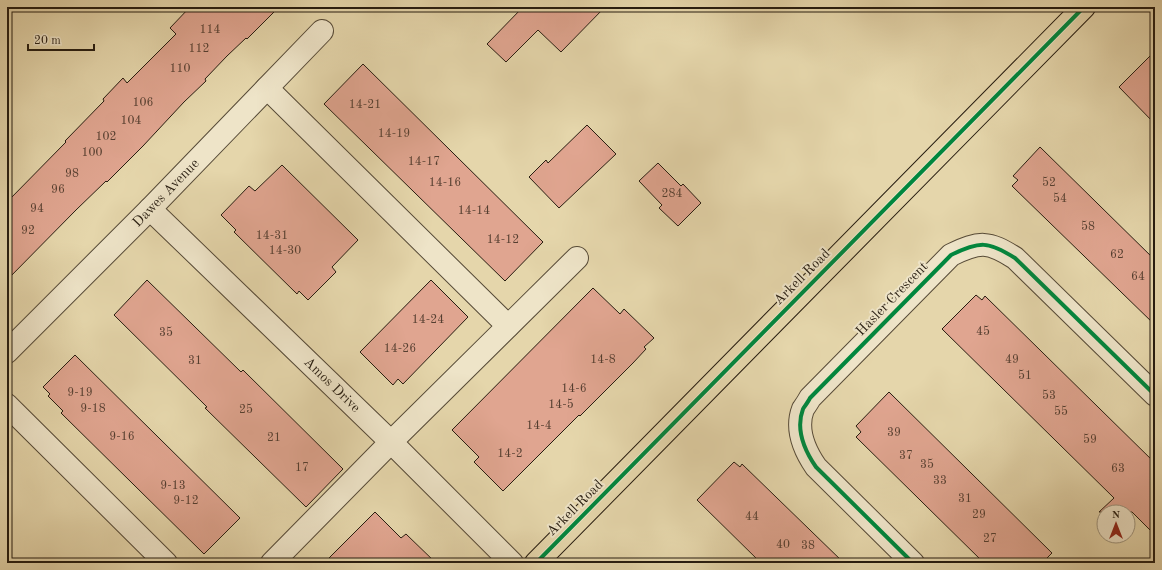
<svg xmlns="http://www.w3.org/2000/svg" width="1162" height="570" font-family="'Old Standard TT',serif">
	<rect width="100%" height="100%" fill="#e5d6ab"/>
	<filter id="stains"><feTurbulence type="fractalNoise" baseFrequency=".005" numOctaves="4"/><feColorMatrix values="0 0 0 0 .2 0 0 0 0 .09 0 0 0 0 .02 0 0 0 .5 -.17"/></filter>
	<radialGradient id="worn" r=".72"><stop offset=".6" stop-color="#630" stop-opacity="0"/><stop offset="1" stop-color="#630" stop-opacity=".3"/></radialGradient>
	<g fill="#e0a590" stroke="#261c10">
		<polygon points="190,7 279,7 247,39 246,38 227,56 205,79 206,81 184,102 143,146 107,182 106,181 76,210 7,280 7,202 66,142 65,141 104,101 103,99 123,78 127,83 176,34 170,28"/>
		<polygon points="523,7 605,7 561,52 538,30 506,62 487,44"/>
		<polygon points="1155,51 1155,124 1119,87"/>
		<polygon points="363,64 543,242 505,281 324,104"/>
		<polygon points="587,125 616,154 559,208 529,177 546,160 548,163"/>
		<polygon points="1040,147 1155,260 1155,325 1012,186 1018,180 1013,176"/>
		<polygon points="658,163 681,186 683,184 701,203 678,226 659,208 662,205 639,181"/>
		<polygon points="282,165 358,240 332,267 336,272 308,300 299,291 297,294 234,232 236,230 221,215 249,186 255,191"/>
		<polygon points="147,280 241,372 243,370 343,469 306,507 205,408 207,407 114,315"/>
		<polygon points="431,280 468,317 403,384 398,379 393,385 360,352"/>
		<polygon points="593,288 620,314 624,309 654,338 644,347 646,349 633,363 580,416 579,415 503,491 474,462 479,457 452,430"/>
		<polygon points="976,295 982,300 985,296 1155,463 1155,535 1132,512 1099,512 1114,498 942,329"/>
		<polygon points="75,355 240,518 204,554 61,413 63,411 48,396 50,394 43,387"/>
		<polygon points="889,392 1052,553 1042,563 984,563 856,437 861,432 856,426"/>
		<polygon points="734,462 740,467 742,464 844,563 761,563 697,500"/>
		<polygon points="375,512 401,538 406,534 436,563 324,563"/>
	</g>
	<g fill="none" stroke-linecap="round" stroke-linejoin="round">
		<g stroke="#564a37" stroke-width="24">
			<g id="minor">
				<polyline points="267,88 508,326"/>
				<polyline points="150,209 391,442 512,563"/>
				<polyline points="7,352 150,209 322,31"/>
				<polyline points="7,405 166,563"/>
				<polyline points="272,563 391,442 577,258"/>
				<path d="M913,563l-97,-96c-11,-16 -21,-37 -13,-58 2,-3 5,-7 7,-11l141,-143c29,-14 37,-14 64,3l140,137"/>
			</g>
		</g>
		<g stroke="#261c10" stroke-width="24">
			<polyline id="major" points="536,563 1084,7"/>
		</g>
		<use href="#minor" stroke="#eee4c8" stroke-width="22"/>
		<use href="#major" stroke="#e5d6ab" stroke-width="22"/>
		<g stroke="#eee4c8" stroke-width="6">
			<g id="cycleway">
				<polyline points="536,563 1084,7"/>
				<path d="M913,563l-97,-96c-11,-16 -21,-37 -13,-58 2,-3 5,-7 7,-11l141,-143c29,-14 37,-14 64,3l140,137"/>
			</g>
		</g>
		<use href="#cycleway" stroke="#00873e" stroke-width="4"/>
	</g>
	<g text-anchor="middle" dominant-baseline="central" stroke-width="4" stroke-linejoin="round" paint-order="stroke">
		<g font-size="12" fill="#543e30">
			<text x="210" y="30">114</text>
			<text x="199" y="49">112</text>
			<text x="180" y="69">110</text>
			<text x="143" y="103">106</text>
			<text x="365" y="105">14-21</text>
			<text x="131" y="121">104</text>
			<text x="394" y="134">14-19</text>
			<text x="106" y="137">102</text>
			<text x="92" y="153">100</text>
			<text x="424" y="162">14-17</text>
			<text x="72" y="174">98</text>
			<text x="445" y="183">14-16</text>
			<text x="1049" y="183">52</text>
			<text x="58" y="190">96</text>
			<text x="672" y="194">284</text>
			<text x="1060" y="199">54</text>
			<text x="37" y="209">94</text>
			<text x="474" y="211">14-14</text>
			<text x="1088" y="227">58</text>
			<text x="28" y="231">92</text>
			<text x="272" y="236">14-31</text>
			<text x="503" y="240">14-12</text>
			<text x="285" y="251">14-30</text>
			<text x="1117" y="255">62</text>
			<text x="1138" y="277">64</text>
			<text x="428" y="320">14-24</text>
			<text x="983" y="332">45</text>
			<text x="166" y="333">35</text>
			<text x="400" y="349">14-26</text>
			<text x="603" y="360">14-8</text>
			<text x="1012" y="360">49</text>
			<text x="195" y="361">31</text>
			<text x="1025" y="376">51</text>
			<text x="574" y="389">14-6</text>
			<text x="80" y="393">9-19</text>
			<text x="1049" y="396">53</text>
			<text x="561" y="405">14-5</text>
			<text x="93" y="409">9-18</text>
			<text x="246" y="410">25</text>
			<text x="1061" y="412">55</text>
			<text x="539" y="426">14-4</text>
			<text x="894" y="433">39</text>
			<text x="122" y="437">9-16</text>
			<text x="274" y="438">21</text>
			<text x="1090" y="440">59</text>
			<text x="510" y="454">14-2</text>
			<text x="906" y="456">37</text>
			<text x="927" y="465">35</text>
			<text x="302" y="468">17</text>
			<text x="1118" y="469">63</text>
			<text x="940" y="481">33</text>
			<text x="173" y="486">9-13</text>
			<text x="965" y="499">31</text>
			<text x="186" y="501">9-12</text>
			<text x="979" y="515">29</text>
			<text x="752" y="517">44</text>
			<text x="990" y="539">27</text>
			<text x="783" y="545">40</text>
			<text x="808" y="546">38</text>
		</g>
		<g font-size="14" fill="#261c10" stroke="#eee4c8">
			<text transform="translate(166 193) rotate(-46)">Dawes Avenue</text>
			<text transform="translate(802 277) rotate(-45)">Arkell Road</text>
			<text transform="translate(892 299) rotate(-46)">Hasler Crescent</text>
			<text transform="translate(332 385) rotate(44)">Amos Drive</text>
			<text transform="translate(575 508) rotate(-45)">Arkell Road</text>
		</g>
	</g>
	<rect width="1162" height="570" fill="none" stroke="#e5d6ab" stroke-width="24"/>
	<rect x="8" y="8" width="1146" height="554" fill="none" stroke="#261c10" stroke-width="2"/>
	<rect x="12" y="12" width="1138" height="546" fill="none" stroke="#261c10"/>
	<g transform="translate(1116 524)"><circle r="19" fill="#eee4c8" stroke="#9e947e"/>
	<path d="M0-3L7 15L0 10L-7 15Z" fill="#8f2418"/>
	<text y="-6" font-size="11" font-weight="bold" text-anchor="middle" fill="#261c10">N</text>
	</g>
	<path d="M28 44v6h66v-6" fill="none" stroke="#261c10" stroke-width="2"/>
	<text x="34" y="44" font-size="12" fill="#261c10" stroke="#eee4c8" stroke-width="3" paint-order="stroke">20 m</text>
	<rect width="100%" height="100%" filter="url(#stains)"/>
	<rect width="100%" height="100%" fill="url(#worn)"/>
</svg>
